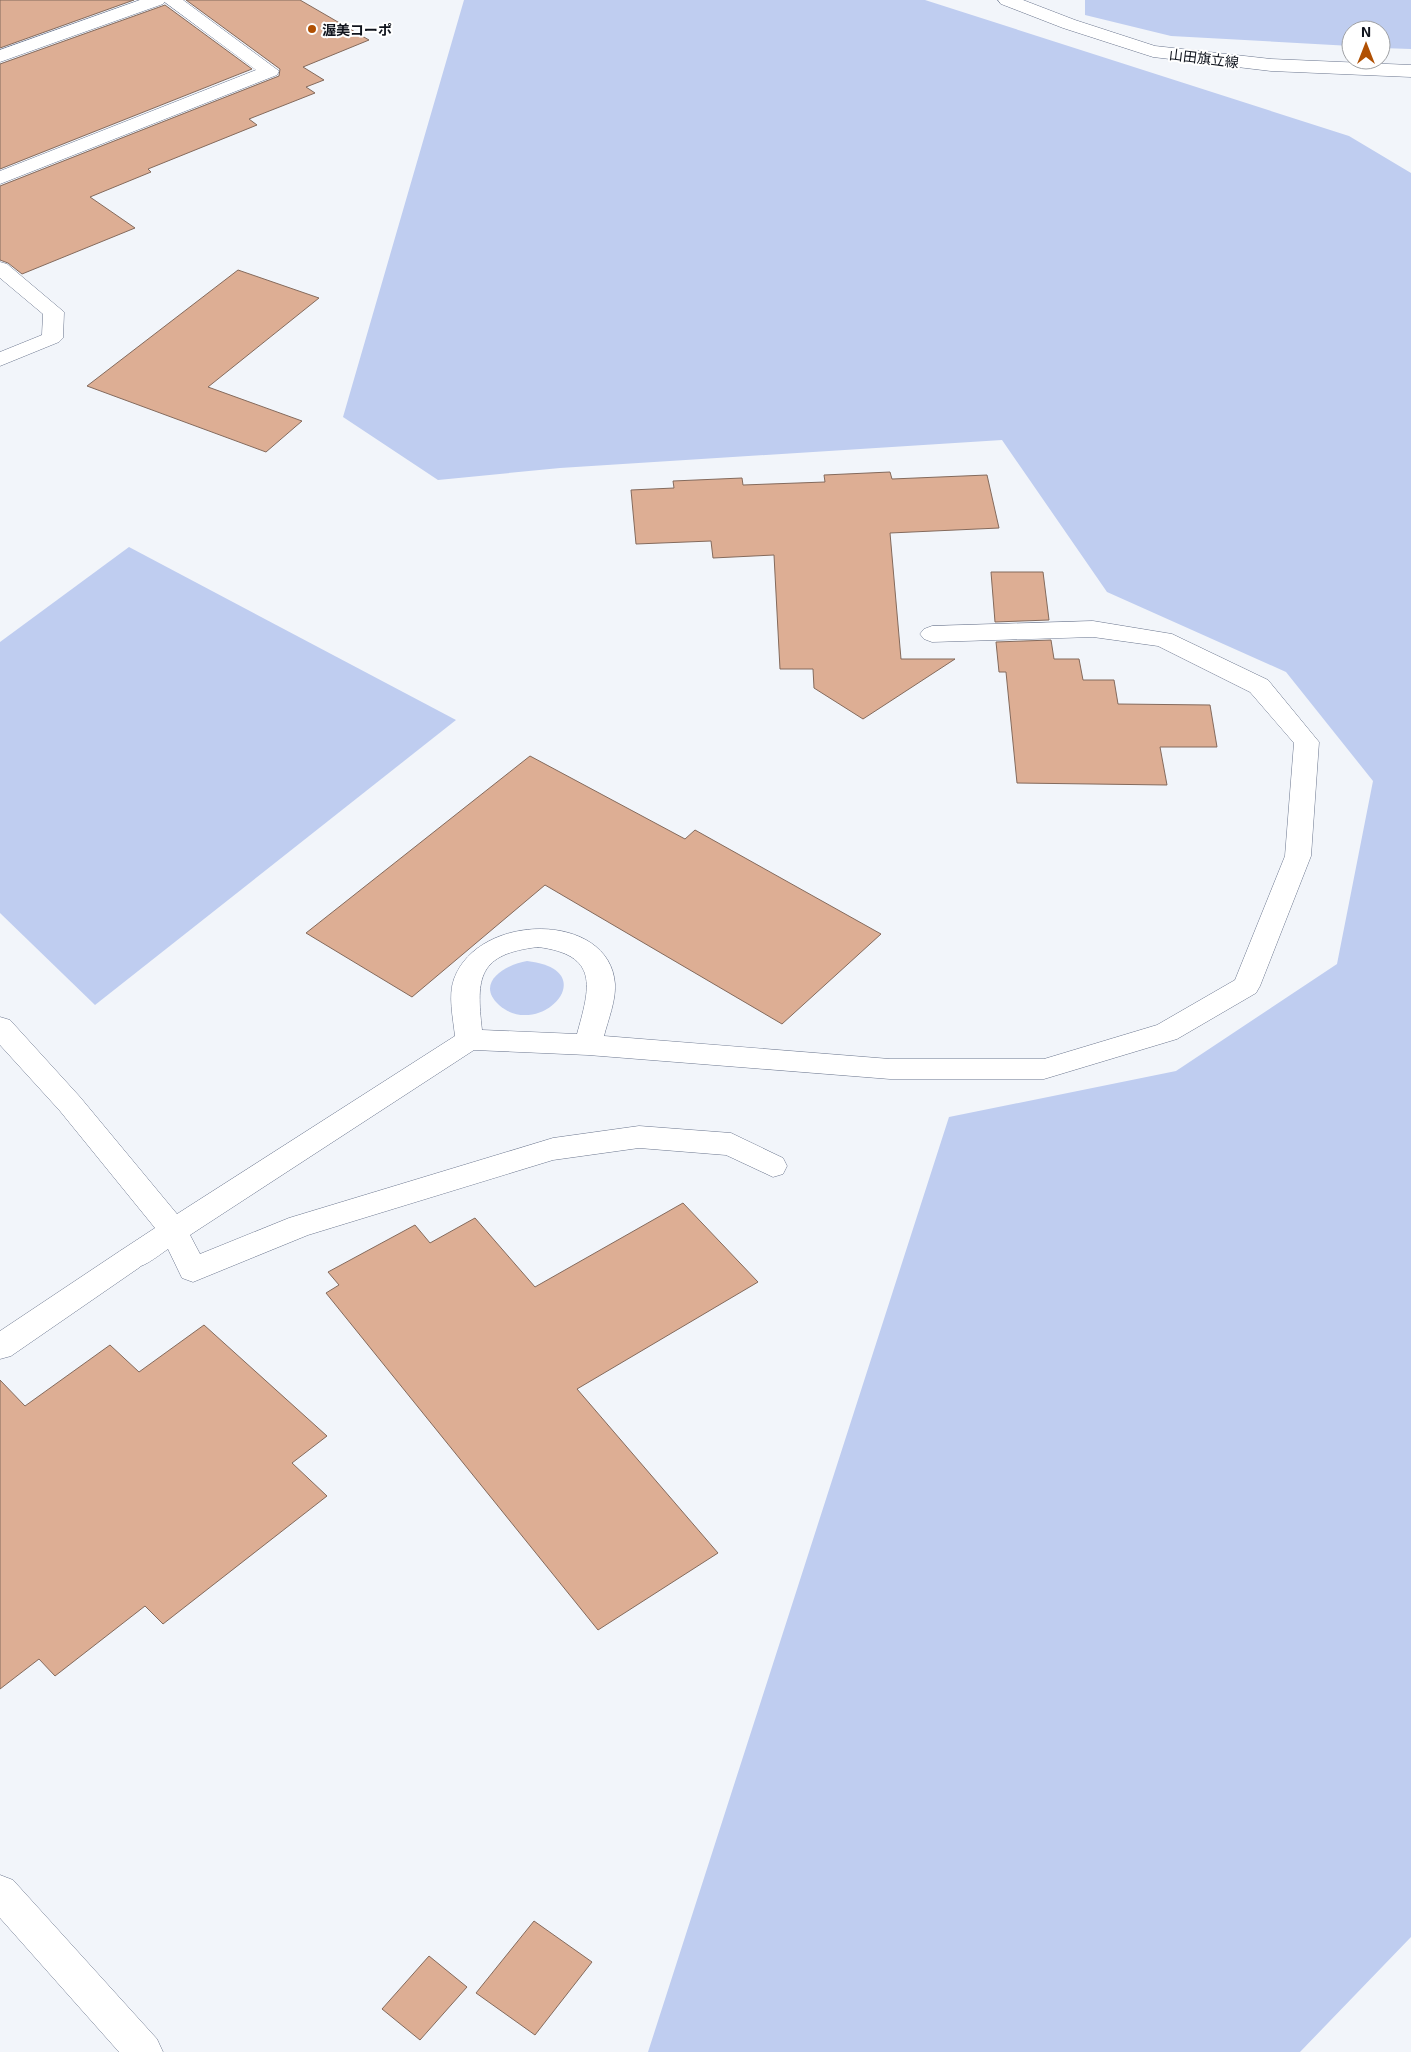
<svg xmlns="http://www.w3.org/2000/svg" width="1411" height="2052" font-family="'Exo 2','Noto Sans JP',sans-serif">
	<rect width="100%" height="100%" fill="#f2f5fa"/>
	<g fill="#bfcdf0">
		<polygon points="464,0 925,0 1349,136 1411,173 1411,1937 1300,2052 648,2052 949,1117 1176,1071 1337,964 1373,781 1286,672 1107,592 1002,440 560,468 438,480 343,417"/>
		<polygon points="1085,0 1411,0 1411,49 1381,48 1381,30 1351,30 1351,46 1171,36 1085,15"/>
		<polygon points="129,547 456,720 95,1005 0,913 0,642"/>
		<path d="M527,961c79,9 12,80 -28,44 -25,-23 8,-41 28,-44z"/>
	</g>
	<g fill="#ddae94" stroke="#846a5c">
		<polygon points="0,0 134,0 0,48"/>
		<polygon points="186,0 300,0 369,40 303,67 324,80 306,87 315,93 249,119 257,125 148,169 151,172 90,197 135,228 22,274 8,263 0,260 0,186 279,76 280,69"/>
		<polygon points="165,5 252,69 0,169 0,64"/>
		<polygon points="238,270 319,298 208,387 302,421 266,452 87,386"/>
		<polygon points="890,472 892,479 987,475 999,528 890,533 901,659 955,659 863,719 814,688 813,669 780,669 774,555 713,558 711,541 636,544 631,490 674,488 673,481 742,478 743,485 825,482 824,475"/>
		<polygon points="991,572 1043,572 1049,620 995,622"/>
		<polygon points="1051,640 1054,659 1079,659 1083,680 1114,680 1118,704 1210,705 1217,747 1160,747 1167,785 1017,783 1006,672 999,672 996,642"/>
		<polygon points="530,756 685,839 695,830 881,934 782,1024 545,885 412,997 306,933"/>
		<polygon points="683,1203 758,1282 577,1389 718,1553 598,1630 326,1293 339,1285 328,1272 415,1225 430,1243 475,1218 535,1287"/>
		<polygon points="204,1325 327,1436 292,1463 327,1496 163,1624 145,1606 55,1676 39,1659 0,1689 0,1380 25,1406 110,1345 139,1372"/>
		<polygon points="534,1921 592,1962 535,2035 476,1993"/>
		<polygon points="429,1956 467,1987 420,2040 382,2009"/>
	</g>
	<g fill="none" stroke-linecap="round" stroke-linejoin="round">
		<g stroke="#6b768e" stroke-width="1">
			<path id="service" d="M1093,621l79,13 96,46 51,62 -8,114 -51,130 -4,7 -79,46 -133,40h-154l-302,-24 -114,-5 -284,185 10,19 89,-36 264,-80 86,-12 92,7 52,25 4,8 -4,8 -10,3 -47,-22 -87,-7 -86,12 -245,75 -115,47 -11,-4 -14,-29c-16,11 -30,24 -48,18l-5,-8 5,-8 35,-23 -95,-117 -60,-66v-28l10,3 70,77 97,117 278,-178c-2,-18 -7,-41 -1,-57 24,-67 156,-68 161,5 1,17 -7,36 -11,52l286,23h154l113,-34 78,-45 50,-124 9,-113 -44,-51 -92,-46 -65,-9 -161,5 -8,-3 -4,-5 4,-5 8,-3zM538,947c62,8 52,40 39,87l-95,-4c-6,-53 -4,-76 56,-83z"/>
		</g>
		<g stroke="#6b768e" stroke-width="1">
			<g id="minor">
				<polygon points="162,0 183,0 279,71 277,75 0,184 0,171 256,70"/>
				<polygon points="998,0 1023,0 1075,20 1155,46 1271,59 1411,65 1411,77 1271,71 1153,57 1063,28 1001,4"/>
				<polygon points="0,262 7,264 64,312 63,338 59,342 0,366 0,352 42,335 43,314 0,278"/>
				<polygon points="130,1247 140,1251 145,1259 140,1267 11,1356 0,1359 0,1331 120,1251"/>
			</g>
		</g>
		<g stroke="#6b768e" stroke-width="1">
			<g id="tertiary">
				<polygon points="140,0 166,0 163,4 0,62 0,50"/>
				<polygon points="0,1875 13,1880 157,2039 163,2052 119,2052 0,1918"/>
			</g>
		</g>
		<use href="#service" fill="#fff" fill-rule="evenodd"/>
		<use href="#minor" fill="#fff" fill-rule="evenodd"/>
		<use href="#tertiary" fill="#fff" fill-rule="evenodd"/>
	</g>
	<circle fill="#b05003" stroke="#fff" stroke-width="2" cx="312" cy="29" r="5"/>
	<g text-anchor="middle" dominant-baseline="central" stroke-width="4" stroke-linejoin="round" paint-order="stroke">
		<g font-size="14" font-weight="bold" fill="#0f131c" stroke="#fff" text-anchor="start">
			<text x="322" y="29">渥美コーポ</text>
		</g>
		<g font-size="14" fill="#0f131c" stroke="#fff">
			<text transform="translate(1204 58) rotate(7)">山田旗立線</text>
		</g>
	</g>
	<g transform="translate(1366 45)"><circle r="24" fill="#ffffff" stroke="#9fa1a4"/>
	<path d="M0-4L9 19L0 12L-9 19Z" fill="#b05003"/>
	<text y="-8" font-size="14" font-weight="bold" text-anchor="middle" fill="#0f131c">N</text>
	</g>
</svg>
